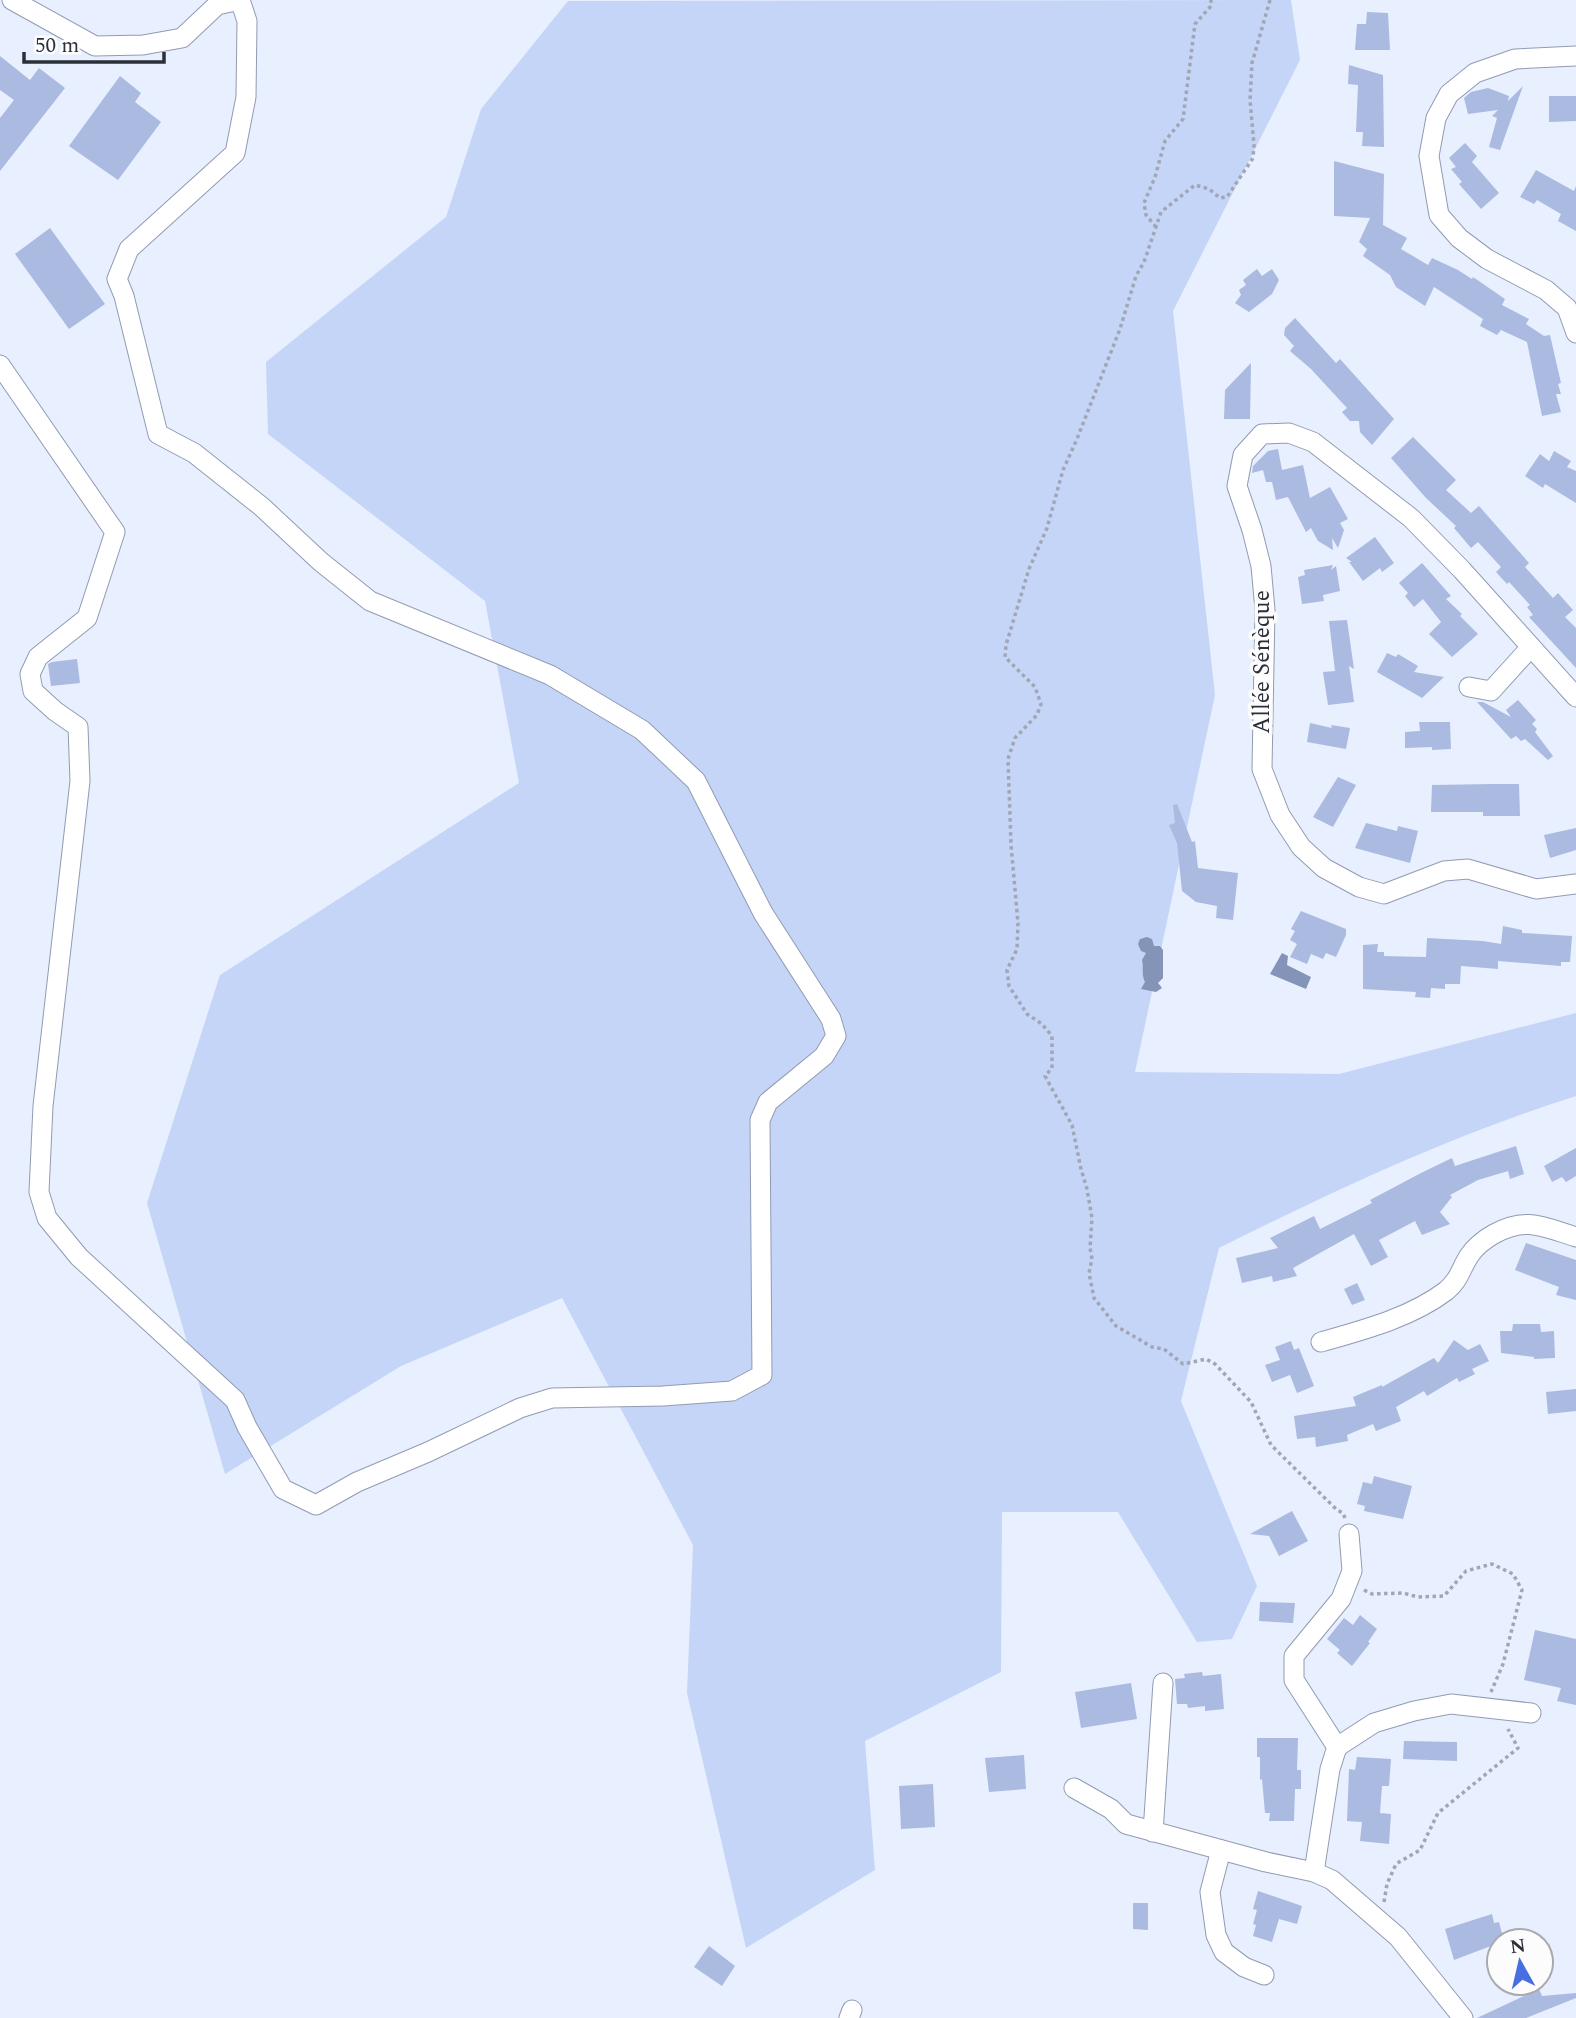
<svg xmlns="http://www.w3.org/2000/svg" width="1576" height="2018" font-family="Spectral,serif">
	<rect width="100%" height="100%" fill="#e8effe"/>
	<path fill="#c5d5f8" d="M1291,0l9,60 -127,251 42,384 -80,377 204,2 237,-61v83c-124,39 -241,94 -357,152l-38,153 76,185 -25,53 -35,3 -79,-130h-116l-1,160 -136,69 10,129 -129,78 -59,-255 6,-148 -131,-247 -161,68 -176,108 -78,-271 73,-228 299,-192 -34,-182 -217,-167 -2,-72 180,-145 35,-108 87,-108z"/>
	<g fill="#8494b8">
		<path d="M1147,937l5,2 2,7h6l3,4v28l-5,5 4,5 -6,4 -15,-3 4,-7c-4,-8 -1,-14 -3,-22l4,-7 -5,-2 -3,-7 2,-5z"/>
		<polygon points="1282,953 1288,956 1287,965 1311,977 1306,989 1270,974"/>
	</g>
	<g fill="#aabae0">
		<polygon points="1367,12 1388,13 1390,50 1355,50 1357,24 1366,24"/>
		<polygon points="0,56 30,80 39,68 65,88 0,171 0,118 14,100 0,90"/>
		<polygon points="1349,65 1383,75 1384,147 1362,146 1363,132 1356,132 1358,85 1348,84"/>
		<polygon points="120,76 141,93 135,102 161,122 118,180 69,146"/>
		<polygon points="1523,86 1500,150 1489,147 1497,118 1492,116 1498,110 1468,114 1464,98 1471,92 1488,88 1509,96 1508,101"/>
		<polygon points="1549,96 1576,96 1576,121 1549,122"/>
		<polygon points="1465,143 1477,156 1472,162 1499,193 1481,209 1459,184 1462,182 1451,169 1456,167 1449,158"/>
		<polygon points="1334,161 1384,174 1383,225 1407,238 1401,249 1428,265 1432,258 1458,270 1472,279 1473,277 1505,299 1502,305 1529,319 1526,324 1544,336 1550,335 1561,383 1558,384 1561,394 1556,394 1561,412 1542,416 1527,342 1501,330 1497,335 1480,326 1483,319 1434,287 1425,306 1396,287 1390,275 1363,256 1367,249 1359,242 1370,218 1334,216"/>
		<polygon points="1536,170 1574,191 1576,186 1576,231 1558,221 1561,214 1537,200 1534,204 1520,197"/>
		<polygon points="50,228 105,304 69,329 15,254"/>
		<polygon points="1257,269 1262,276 1272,269 1279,280 1272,294 1249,312 1235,303 1241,295 1239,290 1246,285 1243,280"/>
		<polygon points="1295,318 1336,363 1340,359 1394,419 1372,445 1360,432 1359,421 1350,421 1342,412 1347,408 1311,369 1290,351 1294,346 1284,335 1285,328"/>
		<polygon points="1251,363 1250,419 1224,419 1225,390"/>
		<polygon points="1413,437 1456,480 1446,490 1471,513 1479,506 1529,563 1525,567 1553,598 1558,593 1573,610 1565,617 1576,628 1576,668 1529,617 1533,615 1527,607 1530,605 1509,582 1507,584 1496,572 1501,567 1478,542 1471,548 1454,528 1456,526 1426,498 1391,458"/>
		<polygon points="1278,449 1282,470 1303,465 1310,498 1330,487 1348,519 1340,523 1344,530 1338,548 1332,538 1333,550 1318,541 1311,528 1306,532 1288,497 1276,500 1272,482 1266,482 1263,470 1252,473 1253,466 1268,451"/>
		<polygon points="1554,451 1571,461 1567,467 1576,471 1576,503 1545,484 1543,488 1525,476 1540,454 1549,461"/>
		<polygon points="1375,537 1394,563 1382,572 1380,568 1363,581 1349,562 1352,562 1346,558"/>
		<polygon points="1422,563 1451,596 1446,599 1462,614 1460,616 1478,634 1452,657 1429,634 1441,622 1423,599 1414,607 1405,596 1408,593 1399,583"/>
		<polygon points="1333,565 1331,570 1336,566 1340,591 1323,595 1324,601 1302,604 1298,577 1305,575 1304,570"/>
		<polygon points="1347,620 1354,669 1349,666 1354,702 1328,705 1323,672 1335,671 1329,621"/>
		<polygon points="1387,653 1396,657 1398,654 1418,666 1414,672 1444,677 1422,698 1377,672"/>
		<polygon points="77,659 80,683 51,686 48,664 52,662"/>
		<polygon points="1518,700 1536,720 1532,724 1537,729 1535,732 1553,756 1548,760 1525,739 1521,741 1516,736 1511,739 1477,702 1483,702 1511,717 1506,710"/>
		<polygon points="1419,722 1450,722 1451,749 1432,750 1432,747 1405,748 1405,732 1420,731"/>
		<polygon points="1310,723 1332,728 1331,725 1350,728 1346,749 1307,742"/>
		<polygon points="1338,777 1356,785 1333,827 1313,817"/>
		<polygon points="1493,784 1519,784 1520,816 1483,816 1483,812 1431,812 1432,785"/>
		<polygon points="1177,804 1192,842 1195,841 1198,868 1238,873 1233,920 1216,918 1217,906 1196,902 1182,891 1177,843 1169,825 1175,823 1173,805"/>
		<polygon points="1366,823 1397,831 1398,826 1418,831 1410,863 1355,848"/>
		<polygon points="1576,828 1576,850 1550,858 1544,835"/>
		<polygon points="1301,911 1346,929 1346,935 1336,957 1326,953 1323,959 1311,954 1307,964 1290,957 1297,944 1290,940 1295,931 1291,929"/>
		<polygon points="1503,926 1522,930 1522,933 1572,936 1570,962 1561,962 1561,966 1498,961 1498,969 1461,966 1460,984 1445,984 1445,989 1431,988 1430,998 1415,997 1416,992 1363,989 1363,945 1378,944 1377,952 1384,952 1384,956 1426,957 1427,938 1483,941 1501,944"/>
		<polygon points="1516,1146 1524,1174 1510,1179 1508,1171 1478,1180 1450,1195 1452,1197 1440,1212 1450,1224 1422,1235 1415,1221 1379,1240 1388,1257 1371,1266 1354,1234 1293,1268 1297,1276 1273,1282 1272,1276 1242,1283 1236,1258 1278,1248 1270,1238 1314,1216 1320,1229 1372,1203 1370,1200 1421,1173 1452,1158 1455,1166"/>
		<polygon points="1576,1148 1576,1176 1566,1182 1562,1177 1552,1182 1544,1166"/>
		<polygon points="1526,1243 1576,1260 1576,1300 1556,1295 1559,1287 1515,1270"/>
		<polygon points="1357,1283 1365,1300 1352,1305 1344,1289"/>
		<polygon points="1513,1324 1540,1324 1541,1332 1554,1331 1555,1358 1534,1359 1534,1357 1501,1353 1500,1331 1512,1331"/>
		<polygon points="1454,1340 1468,1350 1480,1344 1489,1361 1472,1369 1475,1374 1459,1382 1457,1378 1427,1396 1424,1391 1396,1407 1401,1421 1376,1431 1373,1424 1347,1435 1348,1441 1316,1447 1315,1437 1297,1439 1294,1416 1356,1406 1353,1397 1382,1385 1382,1387 1434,1358 1438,1363"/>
		<polygon points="1291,1341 1294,1350 1299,1348 1314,1386 1297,1393 1290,1375 1272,1382 1265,1365 1280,1360 1275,1347"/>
		<polygon points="1576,1389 1576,1411 1548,1414 1546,1392"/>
		<polygon points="1374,1476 1412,1486 1403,1519 1364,1511 1365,1506 1357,1504 1363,1482 1372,1484"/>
		<polygon points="1292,1511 1308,1541 1279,1556 1269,1536 1250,1534"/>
		<polygon points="1260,1602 1295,1603 1293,1623 1259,1621"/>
		<polygon points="1360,1615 1377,1629 1368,1642 1370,1643 1352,1666 1337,1653 1340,1650 1327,1639 1344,1618 1353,1625"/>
		<polygon points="1535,1630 1576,1639 1576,1705 1557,1701 1561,1688 1524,1680"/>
		<polygon points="1202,1672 1203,1676 1221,1674 1224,1709 1205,1711 1205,1706 1188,1708 1187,1704 1177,1704 1175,1679 1185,1678 1184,1674"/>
		<polygon points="1131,1683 1137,1719 1081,1728 1075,1692"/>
		<polygon points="1257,1738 1298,1738 1297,1770 1301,1770 1301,1789 1295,1789 1294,1821 1269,1821 1270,1813 1265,1813 1262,1779 1260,1780 1260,1757 1257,1757"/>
		<polygon points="1404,1741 1457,1742 1457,1761 1403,1759"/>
		<polygon points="1024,1755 1026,1789 989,1792 985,1758"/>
		<polygon points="1357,1757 1391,1759 1389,1786 1382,1786 1380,1813 1391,1814 1389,1844 1360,1841 1362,1822 1347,1821 1349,1769 1355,1770"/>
		<polygon points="933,1784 935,1827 901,1829 899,1786"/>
		<polygon points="1258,1891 1302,1906 1297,1924 1279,1919 1272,1942 1253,1936 1256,1925 1253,1924 1257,1910 1253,1909"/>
		<polygon points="1133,1903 1148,1903 1148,1930 1133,1929"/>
		<polygon points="1492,1914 1494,1923 1499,1922 1504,1941 1454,1960 1445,1929"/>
		<polygon points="709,1946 735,1966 722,1986 694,1967"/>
		<polygon points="1539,1989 1542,1996 1576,1993 1576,1998 1526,2018 1477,2018"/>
	</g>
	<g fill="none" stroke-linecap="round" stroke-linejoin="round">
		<g stroke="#919bb2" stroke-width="21">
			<g id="minor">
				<polyline points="1576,56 1515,59 1475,73 1449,94 1436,118 1429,156 1439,215 1459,238 1487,259 1546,290 1567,308 1576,333"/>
				<polyline points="0,365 115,532 87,618 38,657 30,674 33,691 55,711 78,727 80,781 43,1106 39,1192 47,1218 79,1257 235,1400 247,1427 283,1489 316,1505 357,1482 428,1452 520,1408 552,1398 663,1396 732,1391 762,1375 760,1120 768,1102 824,1056 836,1036 831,1019 763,913 696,781 642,730 550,675 370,601 321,562 262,507 194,453 158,434 124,296 117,279 129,249 235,153 246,97 247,21 240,0 217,5 182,38 143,45 95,46 12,0"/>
				<polyline points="1469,687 1491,691 1531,647"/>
				<polyline points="1576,697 1462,570 1411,518 1313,442 1289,433 1262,434 1243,455 1237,486 1252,530 1261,566 1265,610 1262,769 1280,815 1301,847 1324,868 1359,887 1384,894 1444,871 1468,869 1536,889 1576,884"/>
				<path d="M1321,1342c42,-12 89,-24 125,-51 14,-12 14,-21 23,-35 6,-9 16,-17 25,-22 32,-18 50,-7 82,3"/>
				<polyline points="1337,1747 1374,1723 1414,1711 1451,1704 1531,1713"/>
				<polyline points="1074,1788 1111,1809 1126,1824 1266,1862 1314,1872 1332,1880 1398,1937 1463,2018"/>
				<polyline points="1153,1832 1163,1683"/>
				<polyline points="1221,1850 1210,1892 1216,1935 1224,1952 1244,1967 1264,1975"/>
				<polyline points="1314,1872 1330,1769 1337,1747 1294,1680 1294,1656 1341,1599 1352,1571 1349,1534"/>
				<polyline points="849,2018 852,2010"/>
			</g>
		</g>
		<g stroke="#a0a6b3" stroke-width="3.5" stroke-dasharray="3.5 3.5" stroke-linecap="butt">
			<polyline points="1270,0 1252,63 1250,100 1254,145 1253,158 1227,197 1220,198 1209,189 1195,185 1161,212 1144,262 1136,276 1120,329 1077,439 1063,470 1047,528 1029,569 1006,645 1005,657 1035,687 1041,704 1037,715 1015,738 1008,759 1011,845 1018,923 1017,949 1007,970 1009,986 1027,1014 1042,1024 1052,1036 1052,1068 1045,1076 1072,1125 1081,1169 1087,1189 1092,1218 1090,1248 1092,1259 1089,1273 1094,1298 1116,1326 1152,1347 1164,1349 1183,1364 1206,1359 1215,1364 1251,1402 1271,1445 1337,1510 1343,1513 1345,1518"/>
			<polyline points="1156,227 1146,215 1144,203 1155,177 1165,141 1183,119 1195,24 1211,6 1211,0"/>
			<polyline points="1364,1590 1372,1594 1403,1593 1418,1597 1444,1596 1466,1571 1492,1564 1513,1574 1522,1590 1503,1664 1491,1692"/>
			<polyline points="1384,1902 1387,1884 1396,1864 1420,1850 1438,1813 1518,1748 1508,1729"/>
		</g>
		<use href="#minor" stroke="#fff" stroke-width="19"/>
	</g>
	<g text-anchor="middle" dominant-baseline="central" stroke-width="7" stroke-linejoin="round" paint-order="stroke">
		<g font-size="23" fill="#2b2f38" stroke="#fcfcfc">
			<text transform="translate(1262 662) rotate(-90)">Allée Sénèque</text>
		</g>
	</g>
	<g transform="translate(1520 1962) rotate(352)"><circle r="33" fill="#fcfcfc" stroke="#a8aaae" stroke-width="2"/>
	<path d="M0-5L12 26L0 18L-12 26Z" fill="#476fe1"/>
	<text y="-10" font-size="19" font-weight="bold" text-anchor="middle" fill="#2b2f38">N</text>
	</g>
	<path d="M24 52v10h140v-10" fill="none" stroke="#2b2f38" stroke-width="3.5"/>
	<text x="35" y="52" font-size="21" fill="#2b2f38" stroke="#fcfcfc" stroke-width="5" paint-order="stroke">50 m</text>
</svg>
